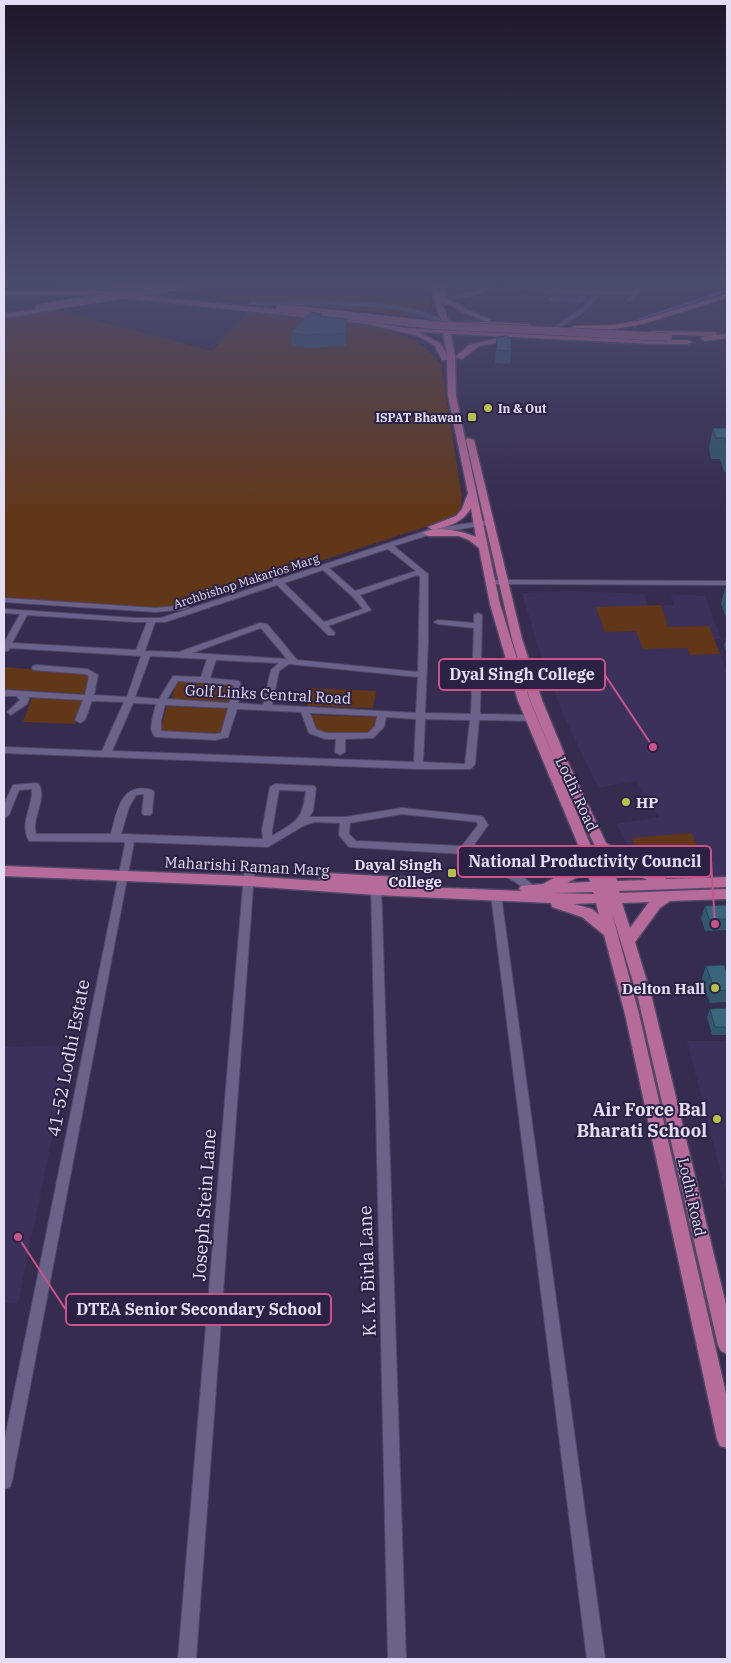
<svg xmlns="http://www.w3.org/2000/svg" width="731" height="1663" font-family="'IBM Plex Serif',serif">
	<rect width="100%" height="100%" fill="#352c4f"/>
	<g fill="#3c315b">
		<polygon points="67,281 151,281 118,286 63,286"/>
		<polygon points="573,591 644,594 648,606 674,605 671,594 705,596 721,639 714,639 727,671 727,876 673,876 660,873 632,854 616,824 659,817 636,781 598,788 562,712 537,643 522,593"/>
		<polygon points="687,1041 727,1041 727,1197"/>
		<polygon points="71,1045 18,1304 4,1303 4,1047"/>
	</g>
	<g fill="#623718">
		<polygon points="222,281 428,281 430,303 425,312 415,316 183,294 169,291"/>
		<polygon points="53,309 212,351 250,311 366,323 415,340 432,354 441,365 462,497 460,510 453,518 182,606 155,609 4,597 4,317"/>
		<polygon points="661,605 668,627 709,626 720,654 690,655 687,648 643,649 636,631 605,632 596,607"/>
		<polygon points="4,667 93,674 84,694 4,689"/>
		<polygon points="177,680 234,683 231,702 172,699"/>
		<polygon points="309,688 376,691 373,708 307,706"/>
		<polygon points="32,698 84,701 75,724 23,722"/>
		<polygon points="167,706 228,709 222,733 160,732"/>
		<polygon points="308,715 375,717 374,734 306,732"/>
		<path d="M691,833l22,43c-22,0 -56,5 -71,-16 -4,-7 -7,-15 -10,-22z"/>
	</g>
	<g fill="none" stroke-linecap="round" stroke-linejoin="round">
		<polygon fill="#7656bf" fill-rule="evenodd" points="727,289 727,291 644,320 635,328 631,327 640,318"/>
		<g stroke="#504866" stroke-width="2">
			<g id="minor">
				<path d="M491,281l37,6 36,3 70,1v-10h6v11l-10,10 -3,-2 6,-6h-33l-17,19 -27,17 -2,-1v-2l28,-19 12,-14h-10l1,6 -3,2 -30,-1 -3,-2 1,-1h29l-1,-4 -50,-4 -35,-5c-14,12 -32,13 -50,15l-3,-2 35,-6z"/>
				<polygon points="4,282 58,282 61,284 58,286 4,286"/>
				<path d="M251,302c52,0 155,-8 198,22l-5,1 -21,-9 -21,-6 -25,-3 -52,-2h-76l-1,-1z"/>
				<path d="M490,520h3v4l-58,9 -41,13 34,28v67l-3,72 46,1 3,-86 -36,-4 -4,-2 4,-2 36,3v-8l4,-2 4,2 -2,99 51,1 5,3 -5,3 -52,-1 -4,44 -4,5h-53l-414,-16v-6l98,4 22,-49 -32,-1 -7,19 -5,3 -5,-3 8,-20 -55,-3 1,2 -2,5 -16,11 -4,-3 13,-12 -4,-4h-12v-6l81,5 4,-19 -4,-2 -52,-4 -1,-2 1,-2 3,-1 51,4 11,6 -4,20 33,2 14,-41 -131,-8 -2,3h-4v-8l16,-29 -16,-1v-4l131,9h26l113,-37 -2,-2 1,-2 7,2 151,-50zM388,549l28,22 -61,20 -26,-23zM323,570l30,27 10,12 -39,13 -40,-39zM417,575l3,1 -2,96 -121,-12 -30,-36 -7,-1 -81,29 -34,-1 10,-29h10l112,-37 51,50h6l1,-2 -7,-7 43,-16 -11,-15zM27,615l108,7h12l-11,28 -124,-7zM261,628l26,31 -95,-6zM150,656l57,3 -6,18 -28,-1 -14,23 -24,-2zM216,660l63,3 -8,7 -8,35 -25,-2 4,-16 -3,-6 -29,-3zM289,664l129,13 -2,36 -144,-8 7,-34zM178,681l55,4 1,2 -5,16 -62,-4zM133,703l23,1 -4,17 -1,8 3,7 3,1 58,3 13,-3 9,-28 64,3 8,21 16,6h11l-1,13 5,3 5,-3v-13l28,-1 11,-11 2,-10 30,2 -2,43 -302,-11zM165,705l63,3 -7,25 -6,1 -54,-3v-10zM310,713l67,3 -2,10 -7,7h-42l-10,-4zM425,719l45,1 -5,44 -42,-2z"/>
				<polygon points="487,580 727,581 727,585 490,584 486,582"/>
				<polygon points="4,598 156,608 185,605 189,607 185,609 156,612 4,602"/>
				<path d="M36,783l3,1c8,17 -8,33 -3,50h75c6,-23 10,-53 41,-44l2,2 -2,21 -2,2h-6l-2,-2 2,-19 -8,1 -7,12 -8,27 142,5 -1,-9 8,-43 5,-3 39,2 2,2 -3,23 -4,6h36l57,-9 78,8 3,1 5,8 -17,24 51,27 17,14 -1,3h-8l-16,-12 -51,-27 -114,-7 -10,-12 1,-12 -26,-1 -11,4 -35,21 -134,-5 -122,639 -2,6 -6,2v-46l121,-599 -1,-2 -95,-1c-10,-18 4,-33 3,-52l-13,1 -10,25 -5,3v-14l9,-19zM279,790l27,1c-4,30 -9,30 -34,45v-6zM402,814l75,8 1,3 -16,21 -106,-5 -7,-7 1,-11z"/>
				<polygon points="249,870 253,871 254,874 196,1659 178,1659 244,874 245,871"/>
				<polygon points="376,878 380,879 381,882 406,1659 388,1659 371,882 372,879"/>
				<polygon points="496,891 500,892 501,895 605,1659 587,1659 491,895 492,892"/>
			</g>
		</g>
		<g stroke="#504866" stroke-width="3">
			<g id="major">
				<polygon points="162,281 179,281 142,288 112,290 109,288 112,286"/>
				<polygon points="196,281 211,281 177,288 174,286"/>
				<path d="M430,281h6l3,13v-13h6l1,16 21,13 23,9 1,1 -2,2 40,2 3,2 -3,2 -85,-3 -7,-15zM441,301l3,4 5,-1 14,8 24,10h-38z"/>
				<path d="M4,291h92l242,25 66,12 247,12h37l4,2 -4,2h-37l-200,-10 4,23 1,39 44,208 30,97 68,162 5,18 -8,-35 -41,-88 -24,-58 -18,-61 -46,-199 1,-2 7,2 48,199 20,61 24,58 40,85 60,36 61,-2v10l-108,4 1,2 107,-4v10l-57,2 -10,7 -25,34 17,56 75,311v45l-6,-3 -3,-6 -80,-347 -26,-85 27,101 88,384v50l-7,-2 -3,-7 -92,-425 -21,-79 -22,-18 -30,-10 -1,-4 -175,-8 -128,-9 -244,-10v-10l244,10 73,5 -2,-3 2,-3 5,-2 90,5 5,2 2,3 -4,4 102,4 -2,-2 2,-3 22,-2 42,-23 -67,-160 -28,-97 -11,-56 -10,-8 -10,-4h-31l-5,-3c11,-8 41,-2 53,4l-5,-29c-9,15 -22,18 -38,22l-5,-3 28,-11 6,-7 6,-16 -20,-97 -1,-36h-5l-7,-14 -17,-10 -50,-12 -272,-29h-92zM418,332l25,1 4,22 -7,-12zM610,858l37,22 -30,1zM588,871l2,11 -23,1zM593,892l1,2 -40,-1zM649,902l-19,26 -8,-25zM596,903l3,12 -7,-6 -18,-5z"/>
				<polygon points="54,307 57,309 56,310 4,318 4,314"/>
				<polygon points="651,331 714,332 716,333 717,335 727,334 727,338 705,341 701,339 702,337 711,336 649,334 649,332"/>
				<polygon points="498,338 501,338 501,342 479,346 462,359 455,357 469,345"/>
			</g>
		</g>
		<g stroke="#504866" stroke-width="2">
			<polygon id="highway" points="727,294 727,298 643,324 614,329 574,330 570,328 574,326 614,325 642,320"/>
		</g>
		<use href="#minor" fill="#6b628a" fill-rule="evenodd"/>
		<use href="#major" fill="#b76b9b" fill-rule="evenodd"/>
		<use href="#highway" fill="#ea71a6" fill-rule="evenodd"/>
		<g stroke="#504866" stroke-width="9" stroke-linecap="butt">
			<g id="major-bridge">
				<polyline points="39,308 177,286"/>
				<polyline points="280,308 433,325 668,337"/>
			</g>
		</g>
		<use href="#major-bridge" stroke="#b76b9b" stroke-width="8"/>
	</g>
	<g fill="#31576c">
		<polygon points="543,281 559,281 558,287 544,286"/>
		<polygon points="321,316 347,319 347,332 346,346 306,348 292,346 291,333"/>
		<polygon points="497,337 508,338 511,351 510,364 495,363"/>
		<polygon points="713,428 727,428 727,472 724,472 720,459 711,459 709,448"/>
		<polygon points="725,588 727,588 727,620 721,604"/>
		<polygon points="727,633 727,653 724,646"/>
		<polygon points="727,905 727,930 705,931 701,918 705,906"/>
		<polygon points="706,966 727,974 727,1002 710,1003 702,978"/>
		<polygon points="727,1008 727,1035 712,1035 707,1017 710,1009"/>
	</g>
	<polygon fill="#284758" points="347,319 347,332 346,346 346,333"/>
	<g fill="#39657d" stroke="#284758">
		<polygon points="311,312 321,314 319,316 347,319 346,333 305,335 291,333"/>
		<polygon points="508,336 508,338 511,338 511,351 496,350 497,337"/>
		<polygon points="713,428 727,428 727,446 725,438 716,438"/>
		<polygon points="725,588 727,588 727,595"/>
		<polygon points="727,905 727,919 709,919 705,906"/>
		<polygon points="724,965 727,974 727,990 715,991 706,966"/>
		<polygon points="727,1008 727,1027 715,1027 710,1009"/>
	</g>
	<linearGradient id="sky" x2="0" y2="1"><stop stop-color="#1d182b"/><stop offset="0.55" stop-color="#4b4b6e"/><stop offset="1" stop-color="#4b4b6e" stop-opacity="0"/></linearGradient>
	<rect width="731" height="514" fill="url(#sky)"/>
	<g fill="#b6c149" stroke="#2b2144" stroke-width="2">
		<circle cx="488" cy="408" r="5"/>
		<rect x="467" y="412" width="10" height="10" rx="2.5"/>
		<circle cx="626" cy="802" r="5"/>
		<rect x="447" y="868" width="10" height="10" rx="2.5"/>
		<circle cx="715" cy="988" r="5"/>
		<circle cx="717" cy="1119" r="5"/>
	</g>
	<g text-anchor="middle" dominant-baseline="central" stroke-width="4" stroke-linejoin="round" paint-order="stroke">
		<g font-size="12" font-weight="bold" fill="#e3def5" stroke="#2b2144" text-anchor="start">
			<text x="498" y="408">In &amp; Out</text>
			<text x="462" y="417" text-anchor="end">ISPAT Bhawan</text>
		</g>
		<g font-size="12" fill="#e3def5" stroke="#2b2144">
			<text transform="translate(246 581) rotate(-18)">Archbishop Makarios Marg</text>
		</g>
		<g font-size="15" fill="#e3def5" stroke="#2b2144">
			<text transform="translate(268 694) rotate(3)">Golf Links Central Road</text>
			<text transform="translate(577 794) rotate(65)">Lodhi Road</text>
			<text transform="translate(247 866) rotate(3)">Maharishi Raman Marg</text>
			<text transform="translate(692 1197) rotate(77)">Lodhi Road</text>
		</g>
		<g font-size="15" font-weight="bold" fill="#e3def5" stroke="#2b2144" text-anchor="end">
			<text x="636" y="802" text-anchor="start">HP</text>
			<text x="442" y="864">Dayal Singh<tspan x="442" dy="17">College</tspan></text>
			<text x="705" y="988">Delton Hall</text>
		</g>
		<g font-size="18" fill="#e3def5" stroke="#2b2144">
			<text transform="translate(68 1058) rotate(-79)">41-52 Lodhi Estate</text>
			<text transform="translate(204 1205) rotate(-86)">Joseph Stein Lane</text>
			<text transform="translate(367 1271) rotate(-92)">K. K. Birla Lane</text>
		</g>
		<g font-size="18" font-weight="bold" fill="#e3def5" stroke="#2b2144" text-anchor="end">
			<text x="707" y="1109">Air Force Bal<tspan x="707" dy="21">Bharati School</tspan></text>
		</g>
	</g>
	<path fill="none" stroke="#cc5389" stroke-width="2" d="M653 747L605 675M715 924L711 861M18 1237L66 1310"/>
	<g fill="#cc5389" stroke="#2b2144" stroke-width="2">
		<circle cx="653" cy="747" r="5"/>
		<circle cx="715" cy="924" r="5"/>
		<circle cx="18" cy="1237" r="5"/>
	</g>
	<g fill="#2b2144" stroke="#cc5389" stroke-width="2">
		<rect x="439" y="659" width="166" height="31" rx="5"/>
		<rect x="458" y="846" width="253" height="31" rx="5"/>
		<rect x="66" y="1294" width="265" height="31" rx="5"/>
	</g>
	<g font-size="16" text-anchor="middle" font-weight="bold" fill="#e3def5">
		<text x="522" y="680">Dyal Singh College</text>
		<text x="585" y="867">National Productivity Council</text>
		<text x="199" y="1315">DTEA Senior Secondary School</text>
	</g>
	<rect width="731" height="1663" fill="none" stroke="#e3def5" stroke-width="10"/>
</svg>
